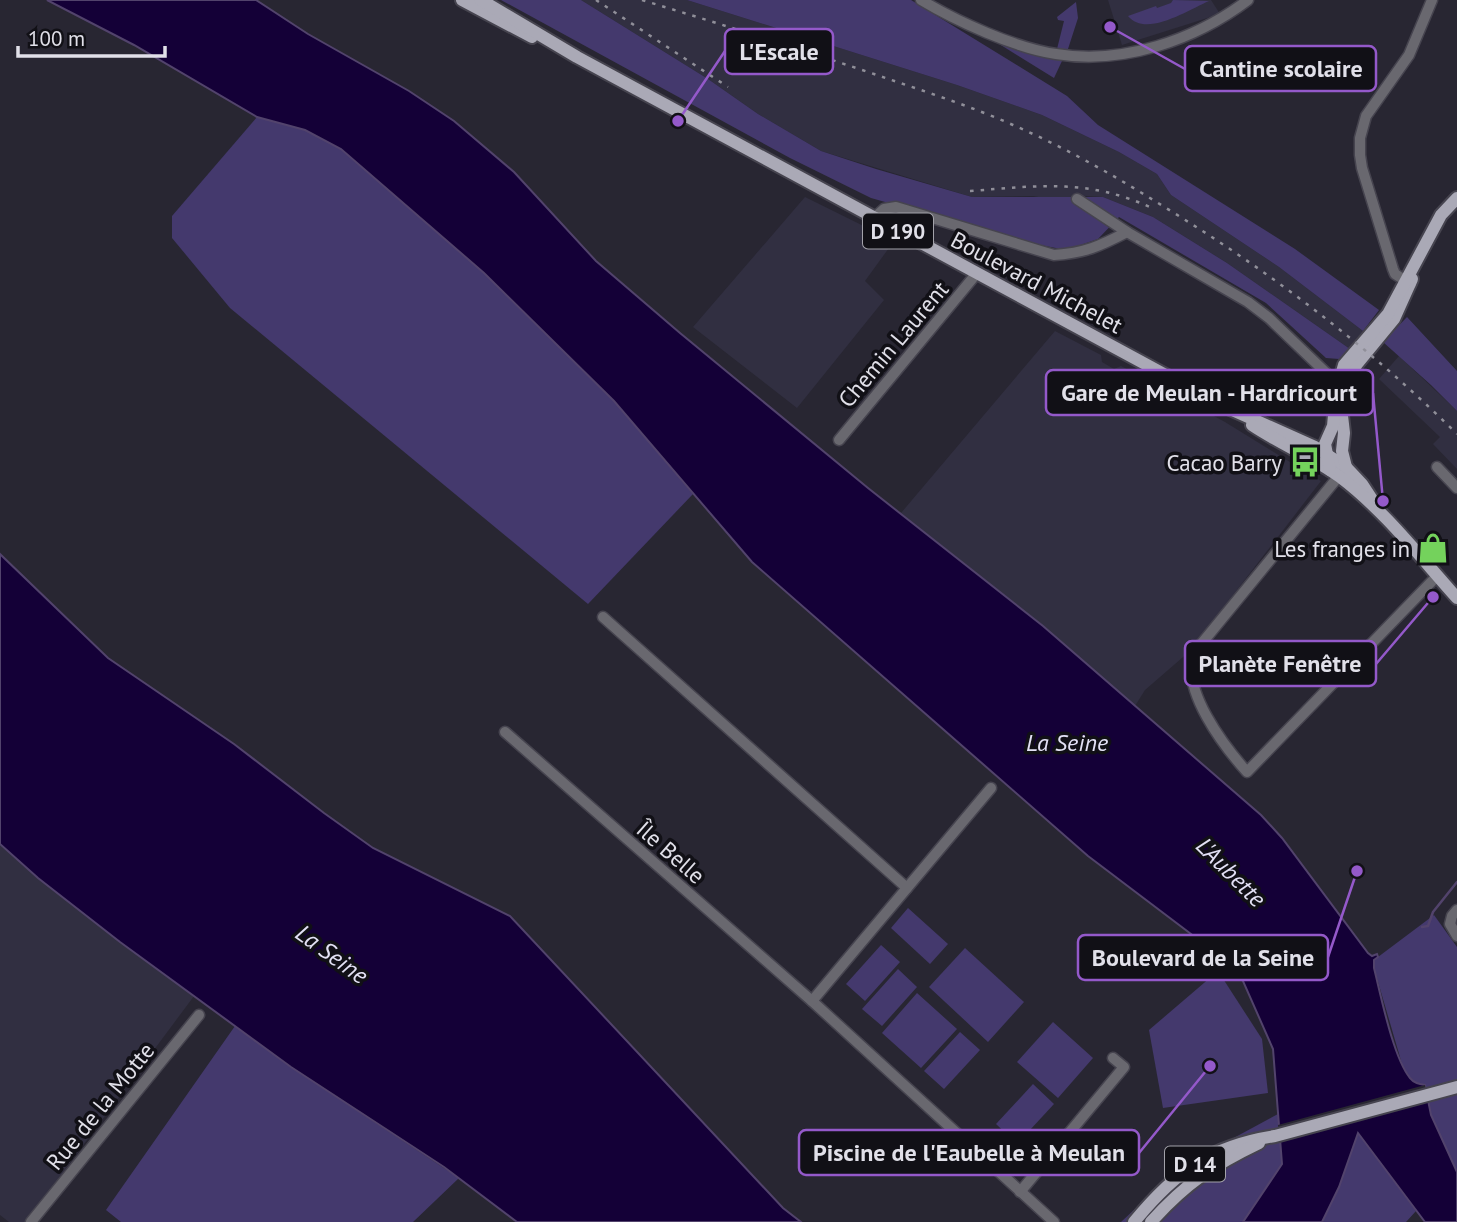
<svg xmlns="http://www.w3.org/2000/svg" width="1457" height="1222" font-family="'PT Sans',sans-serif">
	<rect width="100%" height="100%" fill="#282632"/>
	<g fill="#312f41">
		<polygon points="581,0 687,0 957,85 1042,115 1119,152 1157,174 1171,195 1279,267 1363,331 1350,349 1227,263 1153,217 1103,197 1084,196 1071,203 1033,196 972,197 821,151 758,114 708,79"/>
		<polygon points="1108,0 1211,0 1220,14 1122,45"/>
		<polygon points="805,197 894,241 865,281 884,300 797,408 693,327"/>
		<polygon points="1055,331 1101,355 1102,362 1114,369 1121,366 1225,422 1321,481 1190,651 1145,690 1135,706 1043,626 901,513"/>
		<polygon points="1399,356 1457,411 1457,469 1433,444 1440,437 1379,379"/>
		<polygon points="0,844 38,878 194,996 26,1222 9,1222 0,1215"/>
	</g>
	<g fill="#44396d">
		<polygon points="501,0 581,0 708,79 758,114 821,151 876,169 972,197 1103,197 1153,217 1227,263 1350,349 1339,359 1326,358 1266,303 1119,217 1098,239 1066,250 1030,243 871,198 790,158"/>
		<polygon points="687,0 911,0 1067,96 1098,125 1295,249 1379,310 1363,331 1279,267 1171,195 1157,174 1119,152 1042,115 957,85"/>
		<path d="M1173,0l36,1c-21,9 -63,37 -81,15l28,-10 1,2 14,-5z"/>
		<polygon points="1076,2 1078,18 1068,49 1057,49 1064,21 1058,20 1057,17"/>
		<polygon points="996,42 1062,61 1054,78"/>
		<polygon points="257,117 305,130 341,149 484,273 614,401 693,494 588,604 230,308 172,238 172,216"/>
		<polygon points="1407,317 1457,371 1457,411 1431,385 1383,342"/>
		<polygon points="908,908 948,944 930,964 891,928"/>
		<path d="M1434,915l23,32v225l-26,-57 -6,-29c-13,-4 -17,-10 -23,-22l-28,-96v-8z"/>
		<polygon points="881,945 900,962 865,1001 846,984"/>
		<polygon points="965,948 1024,1002 988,1042 929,987"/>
		<polygon points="898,969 917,987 882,1026 862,1009"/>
		<polygon points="1218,971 1262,1039 1268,1093 1163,1108 1149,1030"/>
		<polygon points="917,993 957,1029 921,1068 882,1033"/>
		<polygon points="1053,1022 1093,1058 1058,1098 1017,1062"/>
		<polygon points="235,1026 291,1067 459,1178 413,1222 121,1222 106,1210"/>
		<polygon points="960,1032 980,1050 944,1089 924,1071"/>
		<polygon points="1033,1084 1054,1104 1017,1144 996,1124"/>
		<polygon points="1278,1114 1282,1164 1243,1222 1121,1222 1180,1167"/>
		<polygon points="1358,1132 1416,1211 1406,1222 1322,1222 1339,1187"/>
	</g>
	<g fill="#140037" stroke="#52436c" stroke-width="2">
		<path d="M47,0h209l52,34 101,57 45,30 60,51 82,89 84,72 188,155 175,138 218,189 21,23 86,115 4,3 5,-2 1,3 -4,3v8c7,28 19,89 36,110 4,5 9,6 15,7l6,30 26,57v50h-32l-67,-89 -19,54 -17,35h-79l39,-58 -9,-115 -30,-68 -19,-22 -136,-103 -336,-294 -138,-161 -130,-128 -143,-124 -36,-19 -48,-13 -123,-72z"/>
		<polygon points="0,554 108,658 234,744 324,813 373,848 510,916 783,1208 801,1222 517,1222 444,1167 291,1067 120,942 38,878 0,844"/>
	</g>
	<polygon fill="#282632" points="1425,1085 1428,1102 1279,1141 1278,1125"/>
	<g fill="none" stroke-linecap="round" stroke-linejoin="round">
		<polyline stroke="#52436c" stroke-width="2.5" points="1422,927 1428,926 1433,912 1457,882"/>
		<g stroke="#46444f" stroke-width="13">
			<g id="minor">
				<path d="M921,0c35,21 94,48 135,54 67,11 139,-14 192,-54"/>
				<polyline points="1077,199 1127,232 1248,302 1269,318 1343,389"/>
				<path d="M874,218l10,-9 12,-2 158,48c31,-2 46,-9 73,-23"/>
				<polyline points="901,232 912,213"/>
				<polyline points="1411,284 1395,274 1393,269 1362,168 1360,155 1360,138 1366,116 1409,55 1432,0"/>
				<polyline points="839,440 977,273"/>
				<polyline points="1437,467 1457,488"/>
				<path d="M1343,471l-150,183c-11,37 30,91 54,118l190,-196"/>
				<polyline points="603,617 907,888"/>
				<polyline points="505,732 812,1001 1054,1222"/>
				<polyline points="1457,910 1452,916 1450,924 1457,936"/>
				<polyline points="812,1001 991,788"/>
				<polyline points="1020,1192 1124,1067 1113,1058"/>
				<polyline points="31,1222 199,1015"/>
			</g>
		</g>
		<g stroke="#46444f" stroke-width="16">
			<g id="major">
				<polyline points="462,0 532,37"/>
				<polyline points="481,0 577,57 1149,366 1219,404 1315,447 1346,467 1362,484 1379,510"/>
				<path d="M1252,425c28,19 61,32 88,52 45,34 80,80 117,121"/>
				<polyline points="1346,467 1342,451 1344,433 1341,407 1347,381 1357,364 1394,319 1412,279"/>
				<polyline points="1330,470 1325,444 1333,426 1336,393 1344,365 1388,314 1441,215 1457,198"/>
				<path d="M1134,1222c41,-50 76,-76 141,-86l182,-49"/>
				<path d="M1151,1222c34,-38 62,-57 108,-79"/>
			</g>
		</g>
		<use href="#minor" stroke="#69686f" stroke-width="10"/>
		<use href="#major" stroke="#aaa9b6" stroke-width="12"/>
		<g stroke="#908f99" stroke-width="2.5" stroke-dasharray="3.5 7" stroke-linecap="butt">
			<polyline points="596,0 728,87"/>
			<path d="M642,0c78,24 155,48 232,74 46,16 94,31 139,51 53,23 104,52 153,83 106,65 203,139 291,226"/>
			<path d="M970,191c68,-5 117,-13 182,17"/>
		</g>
	</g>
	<defs>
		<g id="bus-bare" transform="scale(2.415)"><path d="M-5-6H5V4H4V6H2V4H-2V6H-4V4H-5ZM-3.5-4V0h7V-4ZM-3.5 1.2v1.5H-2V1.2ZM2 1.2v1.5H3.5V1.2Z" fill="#74d25c" stroke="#111016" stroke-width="2.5" paint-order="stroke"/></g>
		<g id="shop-bare" transform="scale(2.415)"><path d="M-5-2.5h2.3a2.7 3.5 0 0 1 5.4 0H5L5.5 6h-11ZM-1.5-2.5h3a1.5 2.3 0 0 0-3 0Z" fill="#74d25c" stroke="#111016" stroke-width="2.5" paint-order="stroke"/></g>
	</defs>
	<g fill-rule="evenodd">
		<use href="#bus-bare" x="1305" y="462"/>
		<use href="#shop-bare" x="1433" y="548"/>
	</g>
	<g text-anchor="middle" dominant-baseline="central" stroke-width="7" stroke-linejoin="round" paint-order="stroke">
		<g fill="#111016" stroke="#a3a2aa" stroke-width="2">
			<rect x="863" y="213.5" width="70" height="35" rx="5"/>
			<rect x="1165" y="1146.5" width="60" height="35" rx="5"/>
		</g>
		<g font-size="21" font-weight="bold" fill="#e1e0e9">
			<text x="898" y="231">D 190</text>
			<text x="1195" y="1164">D 14</text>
		</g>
		<g font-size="23" fill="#e1e0e9" stroke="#111016">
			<text transform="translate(1037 282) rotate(28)">Boulevard Michelet</text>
			<text transform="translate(893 344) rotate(-50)">Chemin Laurent</text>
			<text transform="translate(671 852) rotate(41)">Île Belle</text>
			<text transform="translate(100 1106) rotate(-51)">Rue de la Motte</text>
		</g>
		<g font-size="23" fill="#e1e0e9" stroke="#111016" text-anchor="end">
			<text x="1282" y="462">Cacao Barry</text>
			<text x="1410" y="548">Les franges in</text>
		</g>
		<g font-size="24" font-style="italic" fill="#e3e1f5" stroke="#111016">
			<text x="1067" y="742">La Seine</text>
			<text transform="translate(1231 872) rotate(45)">L'Aubette</text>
			<text transform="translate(332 954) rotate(36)">La Seine</text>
		</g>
	</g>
	<path fill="none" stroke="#9459ca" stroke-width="2.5" d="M678 121L725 51M1110 27L1185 69M1383 501L1373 393M1433 597L1376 664M1357 871L1328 957M1210 1066L1139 1153"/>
	<g fill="#9459ca" stroke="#111016" stroke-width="2.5">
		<circle cx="678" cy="121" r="7"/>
		<circle cx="1110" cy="27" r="7"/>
		<circle cx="1383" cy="501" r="7"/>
		<circle cx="1433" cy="597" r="7"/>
		<circle cx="1357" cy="871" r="7"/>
		<circle cx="1210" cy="1066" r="7"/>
	</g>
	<g fill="#111016" stroke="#9459ca" stroke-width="2.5">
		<rect x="725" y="29" width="108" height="45" rx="7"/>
		<rect x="1185" y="46" width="191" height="45" rx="7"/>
		<rect x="1046" y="370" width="327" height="45" rx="7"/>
		<rect x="1185" y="641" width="191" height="45" rx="7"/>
		<rect x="1078" y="935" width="250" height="45" rx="7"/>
		<rect x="799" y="1130" width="340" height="45" rx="7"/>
	</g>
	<g font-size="24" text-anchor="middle" font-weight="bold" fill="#e1e0e9">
		<text x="779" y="60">L'Escale</text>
		<text x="1281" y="77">Cantine scolaire</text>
		<text x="1209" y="401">Gare de Meulan - Hardricourt</text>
		<text x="1280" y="672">Planète Fenêtre</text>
		<text x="1203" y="966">Boulevard de la Seine</text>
		<text x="969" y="1161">Piscine de l'Eaubelle à Meulan</text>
	</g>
	<path d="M18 46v10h147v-10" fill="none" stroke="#e1e0e9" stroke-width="3.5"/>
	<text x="28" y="46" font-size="21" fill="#e1e0e9" stroke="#111016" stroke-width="5" paint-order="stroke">100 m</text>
</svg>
